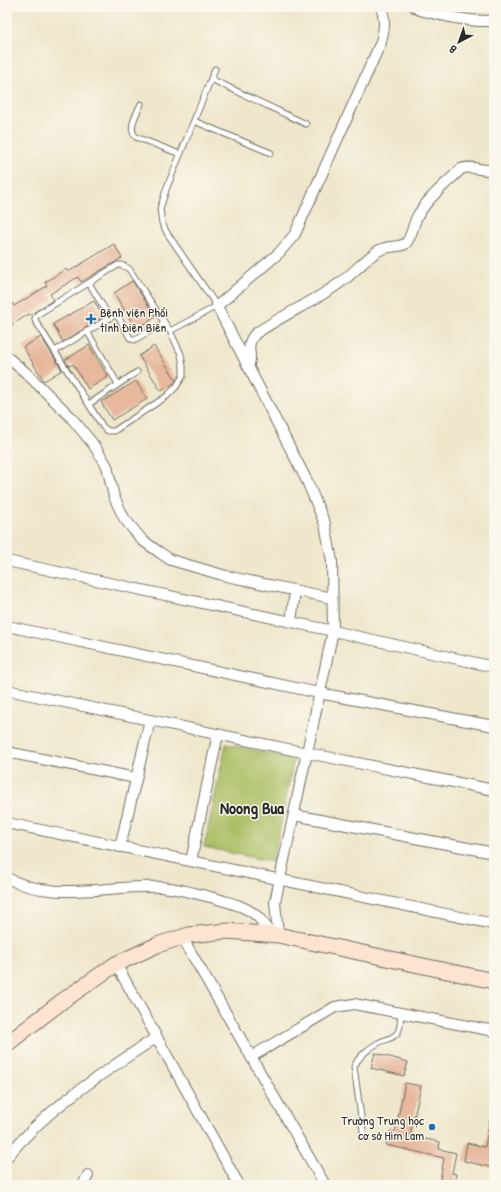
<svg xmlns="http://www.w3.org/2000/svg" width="501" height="1192" font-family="'Patrick Hand',sans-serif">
	<rect width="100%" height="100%" fill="#fbf7ec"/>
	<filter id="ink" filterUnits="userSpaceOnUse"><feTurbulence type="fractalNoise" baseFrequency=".025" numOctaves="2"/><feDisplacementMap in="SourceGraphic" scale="8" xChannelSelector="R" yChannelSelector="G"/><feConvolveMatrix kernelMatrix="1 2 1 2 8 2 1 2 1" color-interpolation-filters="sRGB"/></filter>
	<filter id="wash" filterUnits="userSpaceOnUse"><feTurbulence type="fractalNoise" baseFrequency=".012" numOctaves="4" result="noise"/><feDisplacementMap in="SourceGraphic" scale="16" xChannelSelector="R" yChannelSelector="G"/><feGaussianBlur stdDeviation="0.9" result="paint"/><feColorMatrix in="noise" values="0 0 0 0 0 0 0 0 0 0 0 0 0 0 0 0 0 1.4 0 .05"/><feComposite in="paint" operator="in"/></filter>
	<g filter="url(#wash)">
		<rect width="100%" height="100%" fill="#efe7cc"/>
		<polygon fill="#a9bd61" stroke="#6a7446" points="226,744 294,759 273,862 204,847"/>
		<g id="blocks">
			<g fill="#e7b89c">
				<polygon points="114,244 122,258 81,282 78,277 50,294 53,300 30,315 29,314 7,328 7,296 14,306 47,286 45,282 66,269 68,272"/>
				<polygon points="132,281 156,317 136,329 114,293"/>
				<polygon points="94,301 103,317 63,342 53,324"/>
				<polygon points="41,337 62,370 44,381 23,347"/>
				<polygon points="89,345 108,377 88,389 73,364 69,366 65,360"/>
				<polygon points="154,346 176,380 174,383 161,391 139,356"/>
				<polygon points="136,381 147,399 112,420 101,402"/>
				<polygon points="375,1053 408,1062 404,1076 371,1068"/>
				<polygon points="405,1083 421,1086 410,1136 440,1142 439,1149 456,1153 452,1173 456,1174 454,1185 439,1185 444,1158 386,1145 390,1131 395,1132"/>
				<polygon points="490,1119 494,1120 494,1168 464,1161 467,1143 485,1147"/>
			</g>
		</g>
	</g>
	<g filter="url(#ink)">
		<use href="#blocks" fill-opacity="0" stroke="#706d63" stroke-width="1"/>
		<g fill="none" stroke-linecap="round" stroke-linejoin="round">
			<g stroke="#706d63" stroke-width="7">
				<g id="lane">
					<polyline points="211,79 306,124"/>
					<path d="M141,104c-4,9 -14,25 -5,33l44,17"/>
					<polyline points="194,121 271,153"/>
					<polygon points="118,265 122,265 129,269 170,331 181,354 183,366 183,376 176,387 167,396 114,431 108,431 103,427 35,320 35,318 38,314"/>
					<polyline points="89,283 110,318"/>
					<polyline points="87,331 118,384"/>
					<polyline points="170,331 217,306 167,233 162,223 160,209 167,187 215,69"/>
					<polyline points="55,351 116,314 117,315 130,338 134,340 164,323"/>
					<polyline points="89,404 137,372"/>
					<path d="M364,1138l-10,-71c4,-10 15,-19 24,-24 7,-4 16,-4 20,-11 3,-5 2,-13 3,-19"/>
				</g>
			</g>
			<g stroke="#706d63" stroke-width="12">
				<g id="street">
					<path d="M415,7l5,3c25,6 48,12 74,11"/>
					<polyline points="7,357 24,371 70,416 93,444 107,466 114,497 124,518 142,540 159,552 171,560 226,576 332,598"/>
					<path d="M249,364c4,-12 -5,-17 6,-30 27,-19 59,-32 86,-52 13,-9 24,-23 37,-31 9,-6 20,-3 27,-7 6,-5 8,-18 11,-25 9,-19 30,-35 45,-50 12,-5 22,4 33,0"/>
					<polyline points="7,561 333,631 494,667"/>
					<polyline points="291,622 295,591"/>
					<polyline points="7,626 319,693 494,726"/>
					<polyline points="7,690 307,753 494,790"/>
					<polyline points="7,752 136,778"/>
					<polyline points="294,815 494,853"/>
					<polyline points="7,823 494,924"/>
					<polyline points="120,847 150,720"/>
					<polyline points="191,861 218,734"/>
					<path d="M7,878c48,25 102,6 154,9 15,1 38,7 53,11 16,5 33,8 45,20 4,5 9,11 13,16"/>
					<path d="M278,935l-3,-33 58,-271 -1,-70 -7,-37 -18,-43 -90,-175 62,-53 16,-19 86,-192c3,-12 5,-23 0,-35"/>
					<polyline points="182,937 325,1185"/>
					<polyline points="116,964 239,1185"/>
					<polyline points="251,1057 335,1007 354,1004 494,1031"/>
					<path d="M7,1157c41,-50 96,-84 150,-120"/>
					<polyline points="83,1185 88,1175"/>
				</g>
			</g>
			<g stroke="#706d63" stroke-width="17">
				<polyline id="secondary" points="7,1044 61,1002 116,964 157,945 189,935 227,931 278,935 494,981"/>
			</g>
			<use href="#lane" stroke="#fff" stroke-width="5"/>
			<use href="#street" stroke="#fff" stroke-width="10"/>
			<use href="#secondary" stroke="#fde4d1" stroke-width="15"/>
		</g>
	</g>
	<g fill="#1f6fb2" stroke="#fbf7ec" stroke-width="1.5">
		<path d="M89 313h4v4h4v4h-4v4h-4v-4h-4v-4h4z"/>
		<circle cx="432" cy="1127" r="4"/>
	</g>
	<g text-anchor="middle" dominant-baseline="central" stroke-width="3" stroke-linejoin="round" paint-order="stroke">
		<g font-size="13" fill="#2b2b2b" stroke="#fbf7ec" text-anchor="start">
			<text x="100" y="312">Bệnh viện Phổi<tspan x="100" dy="15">tỉnh Điện Biên</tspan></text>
			<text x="424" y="1120" text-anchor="end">Trường Trung học<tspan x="424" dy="15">cơ sở Him Lam</tspan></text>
		</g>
		<g font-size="17" font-weight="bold" fill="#2b2b2b" stroke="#fbf7ec">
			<text x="252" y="807">Noong Bua</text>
		</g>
	</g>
	<rect width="501" height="1192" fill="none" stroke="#fbf7ec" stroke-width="24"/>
	<g transform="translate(459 42) rotate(221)" stroke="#fbf7ec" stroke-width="3" paint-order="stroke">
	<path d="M0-3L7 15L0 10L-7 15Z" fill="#2b2b2b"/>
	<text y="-6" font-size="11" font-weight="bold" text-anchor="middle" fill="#2b2b2b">B</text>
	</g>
</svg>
